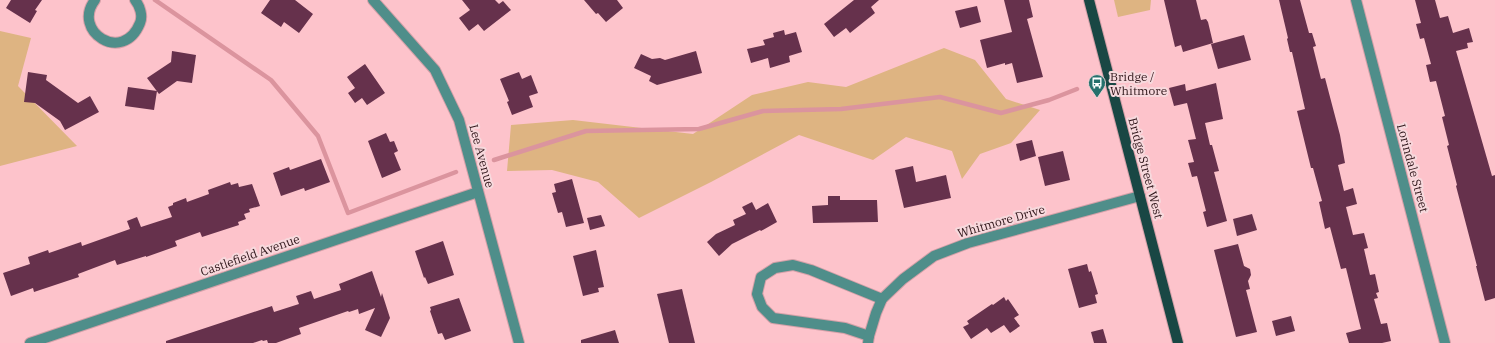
<svg xmlns="http://www.w3.org/2000/svg" width="1495" height="343" font-family="'IBM Plex Serif',serif">
	<rect width="100%" height="100%" fill="#fdc3cb"/>
	<g fill="#deb482">
		<polygon points="1114,0 1151,0 1150,10 1118,17"/>
		<polygon points="0,31 31,38 18,86 77,146 0,166"/>
		<polygon points="944,48 975,60 1006,99 1040,110 1011,143 980,154 962,179 952,151 906,137 873,160 799,135 711,182 639,218 598,182 552,170 507,171 511,125 573,120 693,134 752,95 808,82 846,87"/>
	</g>
	<g fill="none" stroke-linecap="round" stroke-linejoin="round">
		<g stroke="#db949e" stroke-width="4.5">
			<polyline points="155,0 271,80 318,136 348,213 456,172"/>
			<polyline points="494,160 586,131 699,129 763,111 841,109 940,97 1001,113 1049,100 1077,89"/>
		</g>
	</g>
	<g fill="#66314c">
		<polygon points="11,0 42,0 35,10 37,11 30,23 6,8"/>
		<polygon points="270,0 295,0 313,14 299,33 284,22 281,27 261,13"/>
		<polygon points="462,0 495,0 499,4 503,1 511,10 484,31 478,24 469,31 459,18 470,10"/>
		<polygon points="584,0 617,0 623,8 606,22 598,13 596,14"/>
		<polygon points="854,0 879,0 871,7 875,13 850,33 846,28 834,37 824,24"/>
		<polygon points="1004,0 1029,0 1033,17 1027,19 1043,77 1017,83 1012,63 1005,65 1005,63 987,68 980,40 1012,32"/>
		<polygon points="1164,0 1196,0 1201,20 1206,19 1208,22 1213,43 1183,52 1181,45 1175,47"/>
		<polygon points="1279,0 1300,0 1309,33 1312,33 1316,46 1313,47 1321,79 1325,78 1340,135 1345,163 1338,165 1344,191 1353,188 1357,204 1346,207 1353,235 1364,233 1368,248 1364,249 1370,275 1375,274 1379,292 1376,293 1378,298 1374,299 1381,324 1387,323 1391,341 1382,343 1349,343 1346,333 1361,329 1346,268 1341,269 1330,227 1325,229 1319,202 1322,201 1313,168 1311,168 1297,111 1305,109 1292,52 1290,52 1287,39 1288,38"/>
		<polygon points="1415,0 1435,0 1440,18 1448,16 1453,33 1469,28 1473,42 1467,43 1468,48 1456,51 1492,176 1495,175 1495,298 1485,301 1476,266 1477,266 1456,186 1457,185 1447,146 1449,145 1442,117 1445,116 1436,81 1430,82 1426,65 1431,64 1424,38 1420,39 1416,24 1421,23"/>
		<polygon points="977,6 981,22 960,28 955,11"/>
		<polygon points="784,30 785,35 796,32 802,52 789,56 790,62 770,68 768,58 751,63 747,49 765,45 763,40 774,37 773,33"/>
		<polygon points="1244,35 1251,60 1218,69 1211,44"/>
		<polygon points="172,51 196,55 192,83 177,81 159,94 147,78 171,62"/>
		<polygon points="696,51 702,73 657,85 649,81 651,76 634,68 641,54 652,59 660,58 665,60"/>
		<polygon points="365,64 385,93 367,105 362,98 355,103 348,93 355,88 347,77"/>
		<polygon points="28,72 47,75 46,80 78,103 90,96 99,112 65,130 60,121 35,103 24,102"/>
		<polygon points="519,72 522,79 531,75 538,93 529,96 533,107 512,115 507,102 509,101 500,79"/>
		<polygon points="1216,83 1223,119 1205,123 1210,145 1212,145 1219,171 1214,172 1227,221 1207,227 1203,212 1206,211 1197,176 1192,177 1188,163 1194,162 1188,140 1196,139 1187,103 1174,106 1169,88 1185,84 1186,91"/>
		<polygon points="128,87 157,91 154,110 125,106"/>
		<polygon points="386,133 390,142 394,141 398,151 394,153 401,170 382,178 368,141"/>
		<polygon points="1032,140 1036,156 1020,161 1016,144"/>
		<polygon points="1063,151 1070,180 1045,186 1038,157"/>
		<polygon points="321,159 330,182 305,191 304,188 281,196 273,173 289,167 290,170"/>
		<polygon points="913,166 916,182 946,175 951,198 904,208 895,170"/>
		<polygon points="572,179 584,223 566,227 562,212 558,213 552,193 556,192 554,184"/>
		<polygon points="230,182 231,185 238,183 239,187 252,184 260,206 249,209 250,212 244,214 246,219 238,222 239,225 202,237 200,232 175,241 177,246 146,257 146,256 117,265 115,260 78,274 79,277 34,292 33,288 11,296 3,273 30,264 28,257 48,250 49,253 81,242 82,246 130,229 127,221 137,217 141,227 172,217 168,207 173,205 173,203 186,198 187,202 209,194 208,190"/>
		<polygon points="828,196 840,196 840,200 877,200 878,222 813,223 812,206 828,205"/>
		<polygon points="752,202 756,210 768,203 777,222 761,231 760,230 732,244 719,256 707,242 716,234 735,225 733,220 746,214 742,207"/>
		<polygon points="1252,214 1257,230 1237,236 1233,219"/>
		<polygon points="601,215 605,226 590,230 587,218"/>
		<polygon points="443,241 454,275 428,284 425,277 424,278 415,251"/>
		<polygon points="1238,244 1244,266 1250,269 1251,275 1248,281 1250,289 1246,290 1257,332 1236,337 1214,250"/>
		<polygon points="596,250 604,287 598,288 599,292 583,296 573,256"/>
		<polygon points="1087,264 1089,272 1091,271 1098,294 1095,295 1097,303 1079,308 1068,269"/>
		<polygon points="372,271 381,297 382,293 390,318 381,337 365,330 375,308 359,314 358,309 349,312 348,311 299,328 301,334 276,343 268,343 267,340 263,341 262,340 253,343 166,343 166,341 272,306 274,312 299,304 296,296 311,291 314,299 341,290 339,284"/>
		<polygon points="682,289 695,343 669,343 657,294"/>
		<polygon points="1004,297 1006,301 1008,299 1019,315 1014,318 1020,326 1010,333 1004,325 991,333 987,328 971,339 963,327 969,324 967,321 992,304 993,305"/>
		<polygon points="459,298 471,331 445,340 442,333 438,334 430,311 431,310 430,307"/>
		<polygon points="1291,316 1295,331 1276,336 1272,321"/>
		<polygon points="1103,329 1107,343 1094,343 1091,332"/>
		<polygon points="615,330 619,343 581,343 581,340"/>
	</g>
	<g fill="none" stroke-linecap="round" stroke-linejoin="round">
		<g stroke="#d4a0a8" stroke-width="12">
			<g id="minor">
				<path d="M95,0c-24,31 28,65 45,23 3,-7 0,-17 -5,-23"/>
				<polyline points="373,0 435,70 459,120 519,343"/>
				<polyline points="1356,0 1445,343"/>
				<polyline points="869,336 845,328 773,318 762,307 757,294 761,277 775,268 793,265 811,270 882,299"/>
				<polyline points="30,343 478,192"/>
				<polyline points="868,343 869,336 876,313 882,299 903,279 934,256 968,243 1140,196"/>
			</g>
		</g>
		<g stroke="#d4a0a8" stroke-width="12">
			<polyline id="major" points="1089,0 1178,343"/>
		</g>
		<use href="#minor" stroke="#4f8e8a" stroke-width="10"/>
		<use href="#major" stroke="#194744" stroke-width="10"/>
	</g>
	<defs>
		<g id="bus-pin" transform="scale(0.9)"><path d="M0 17L-7.5 6A9.5 9.5 0 1 1 7.5 6Z" fill="#26706c" stroke="#f7d9dd"/><path d="M-5-6H5V4H4V6H2V4H-2V6H-4V4H-5ZM-3.5-4V0h7V-4ZM-3.5 1.2v1.5H-2V1.2ZM2 1.2v1.5H3.5V1.2Z" fill="#fff"/></g>
	</defs>
	<g fill-rule="evenodd">
		<use href="#bus-pin" x="1097" y="83"/>
	</g>
	<g text-anchor="middle" dominant-baseline="central" stroke-width="4" stroke-linejoin="round" paint-order="stroke">
		<g font-size="12" fill="#2f161a" stroke="#f7d9dd" text-anchor="start">
			<text x="1110" y="76">Bridge /<tspan x="1110" dy="14">Whitmore</tspan></text>
		</g>
		<g font-size="12" fill="#2f161a" stroke="#f7d9dd">
			<text transform="translate(482 156) rotate(75)">Lee Avenue</text>
			<text transform="translate(1146 168) rotate(75)">Bridge Street West</text>
			<text transform="translate(1413 168) rotate(75)">Lorindale Street</text>
			<text transform="translate(1001 221) rotate(-16)">Whitmore Drive</text>
			<text transform="translate(250 255) rotate(-19)">Castlefield Avenue</text>
		</g>
	</g>
</svg>
